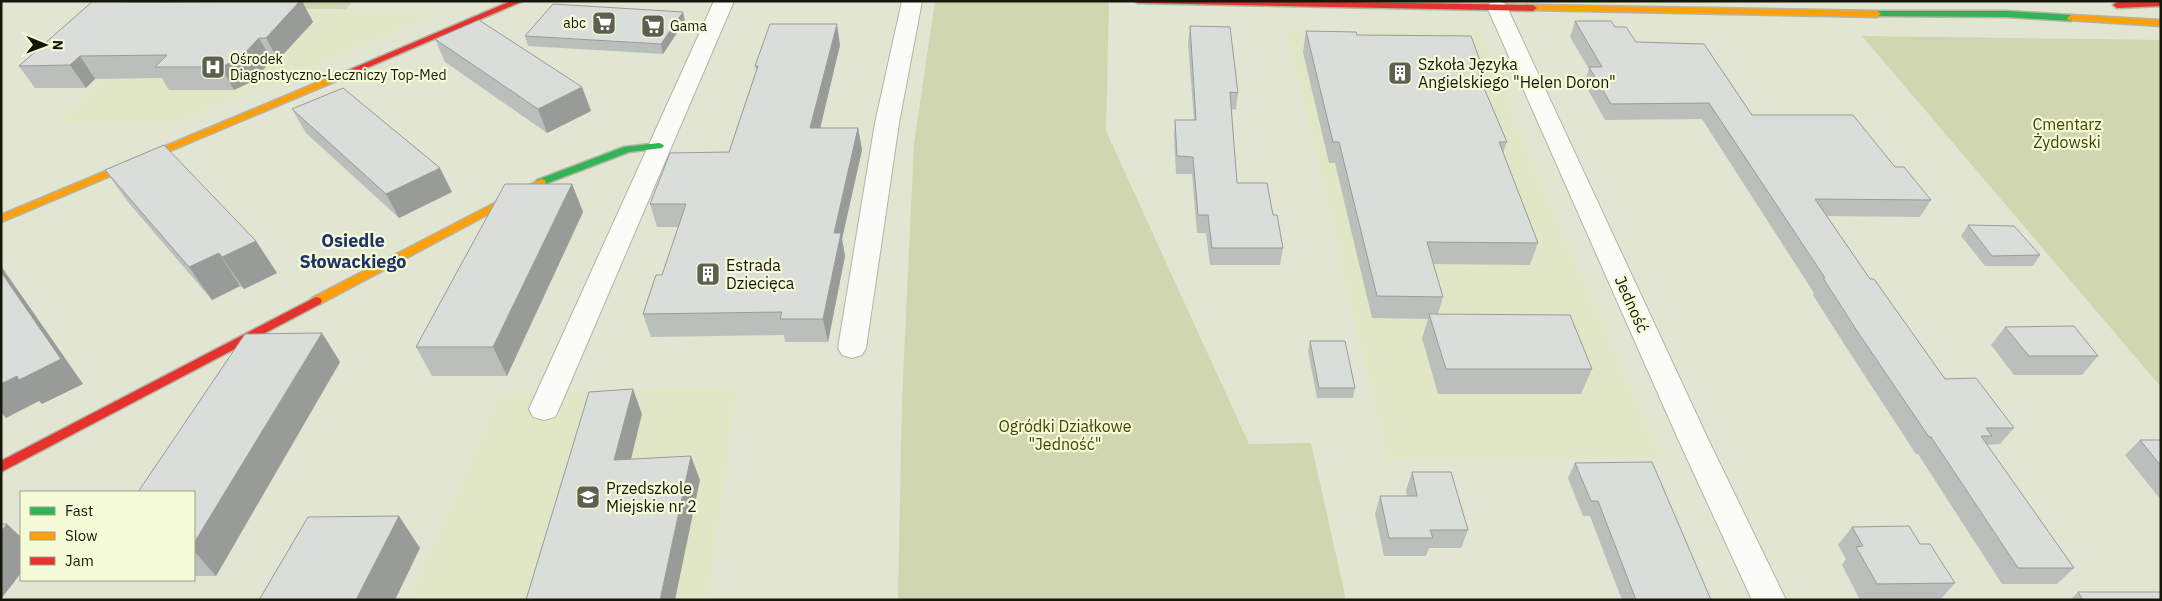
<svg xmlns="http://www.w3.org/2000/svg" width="2162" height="601" font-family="'IBM Plex Sans',sans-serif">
	<rect width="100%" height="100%" fill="#e2e5d2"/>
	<g fill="#e1e6c6">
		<polygon points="174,11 444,12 177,122 56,123"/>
		<polygon points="1287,32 1481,33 1532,164 1661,457 1387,459"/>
		<polygon points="738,386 708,600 408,600 499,394"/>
	</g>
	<g fill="#d0d6af">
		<polygon points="210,1 353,1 346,9 203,8"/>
		<polygon points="935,1 1109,1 1106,131 1249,444 1311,443 1346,600 898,600 902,400 914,144"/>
		<polygon points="1862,36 2161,40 2161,387"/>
	</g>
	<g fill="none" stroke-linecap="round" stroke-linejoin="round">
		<g stroke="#b2b5a5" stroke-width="2">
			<g id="street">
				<polygon points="714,1 734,1 559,409 555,417 544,420 533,417 529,409"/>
				<polygon points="902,1 922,1 899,123 866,348 862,355 852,358 842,355 838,348 875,123"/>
				<polygon points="1499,1 1504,3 1507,7 1708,439 1786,600 1752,600 1678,439 1487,7 1490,3"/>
			</g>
		</g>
		<g stroke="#b2b5a5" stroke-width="3">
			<g id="fast">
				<polygon points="1877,11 2007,11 2071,15 2075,18 2071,21 2007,17 1874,16 1873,14"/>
				<polygon points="659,143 662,144 664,146 662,148 629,152 545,184 537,184 536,182 537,180 624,147"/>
			</g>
		</g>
		<g stroke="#b2b5a5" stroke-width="3">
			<g id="slow">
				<polygon points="1533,5 1877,11 1881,14 1877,17 1530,10 1530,6"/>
				<polygon points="2071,15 2161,20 2161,26 2068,20 2067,18"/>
				<polygon points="333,76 336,77 336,81 1,222 1,215"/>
				<polygon points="541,179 545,180 546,182 545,184 320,304 312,304 310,301 312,298"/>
			</g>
		</g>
		<g stroke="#b2b5a5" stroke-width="3">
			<g id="jam">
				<polygon points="511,1 523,1 336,81 330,81 328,79"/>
				<polygon points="1134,1 1293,1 1533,5 1537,8 1533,11 1138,3"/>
				<polygon points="2161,1 2161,6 2117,8 2113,5 2117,2"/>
				<polygon points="316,297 320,298 322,301 320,304 1,472 1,461"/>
			</g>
		</g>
		<use href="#street" fill="#fbfbf8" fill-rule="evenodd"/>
		<use href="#fast" fill="#30b455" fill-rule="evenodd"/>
		<use href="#slow" fill="#ff9f0a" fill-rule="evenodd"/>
		<use href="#jam" fill="#e5322d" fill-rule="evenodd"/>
	</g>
	<g fill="#bbbfbc">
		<polygon points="93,1 302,1 313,22 278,60 272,60 253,81 234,90 169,90 162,78 95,79 86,88 35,88 19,66"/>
		<polygon points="685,21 663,54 528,46 525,36"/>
		<polygon points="1575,21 1615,27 1636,42 1752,115 1895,167 1931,200 1920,217 1827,216 1870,279 1945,379 2014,428 2000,444 1986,445 2074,568 2057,584 2002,584 1918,454 1916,454 1846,347 1813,295 1814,293 1702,119 1605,120 1584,83 1589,69 1570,37"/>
		<polygon points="1190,26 1238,93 1236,110 1231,109 1237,183 1273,215 1283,248 1280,265 1210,265 1206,233 1197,233 1192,174 1176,174 1174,137 1175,120 1194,120 1188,43"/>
		<polygon points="1306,31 1357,35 1485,74 1482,84 1507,142 1503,153 1538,243 1530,265 1433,264 1443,297 1438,314 1592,369 1581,394 1438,394 1422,338 1428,319 1372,318 1335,163 1329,163 1303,52"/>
		<polygon points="435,39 582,87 591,111 547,133 445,62"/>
		<polygon points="840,45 820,128 858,128 862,150 842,239 845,256 828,342 785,342 784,335 651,337 643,314 662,275 678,227 657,227 650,204 729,152 756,71 755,66"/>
		<polygon points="292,109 452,192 399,218 306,133"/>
		<polygon points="105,170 256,241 277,273 244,289 240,286 212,300 128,202"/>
		<polygon points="572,184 583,212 507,376 432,376 416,347"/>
		<polygon points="1968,225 2040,255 2033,266 1985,266 1961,236"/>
		<polygon points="2005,327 2098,356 2082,375 2014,375 1991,345"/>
		<polygon points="322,333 340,362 216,576 194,576 194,492"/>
		<polygon points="1310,341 1355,388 1353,398 1317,398 1308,351"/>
		<polygon points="2140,440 2161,440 2161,500 2125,455"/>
		<polygon points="1575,463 1711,600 1622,600 1590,516 1583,516 1568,478"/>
		<polygon points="1412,472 1468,530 1461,548 1429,548 1426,556 1384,556 1375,514 1380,496 1407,496 1406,490"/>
		<polygon points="1852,527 1920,544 1955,583 1940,600 1860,600 1842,565 1846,559 1838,545"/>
		<polygon points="2078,592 2161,600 2070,600"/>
	</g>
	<g fill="#999b99">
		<polygon points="300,1 302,1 313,22 278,60 266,38"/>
		<polygon points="683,12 685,21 663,54 661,44"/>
		<polygon points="837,24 840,45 815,150 810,128"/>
		<polygon points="259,38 272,60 253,81 234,90 221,67"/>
		<polygon points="80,56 95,79 86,88 70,65"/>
		<polygon points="582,87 591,111 547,133 538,109"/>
		<polygon points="858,128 862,150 842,239 845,256 828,342 823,319 834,233"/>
		<polygon points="440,168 452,192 399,218 386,194"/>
		<polygon points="572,184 583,212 507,376 493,347"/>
		<polygon points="256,241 277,273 244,289 222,257"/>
		<polygon points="219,253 240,286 212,300 189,267"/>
		<polygon points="1,266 83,384 42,404 39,401 6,418 1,412"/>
		<polygon points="322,333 340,362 216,576 194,551 194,543"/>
		<polygon points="633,389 642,414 625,484 614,460"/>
		<polygon points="691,456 700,480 675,600 660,600"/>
		<polygon points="399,516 420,548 395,600 356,600"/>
		<polygon points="7,524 21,537 21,573 1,599 1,531"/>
	</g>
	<g fill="#dadedb" stroke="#999b99">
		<polygon points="93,1 140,2 300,1 266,38 259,38 240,58 221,67 155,67 167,55 80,56 70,65 19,66"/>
		<polygon points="553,4 683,12 661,44 525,36"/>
		<polygon points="479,20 582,87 538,109 435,39"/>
		<polygon points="1575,21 1611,21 1615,27 1626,27 1636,42 1704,44 1752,115 1853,115 1895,167 1904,167 1931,200 1815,199 1870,279 1874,279 1945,379 1976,378 2014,428 1986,428 1992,436 1981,436 2074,568 2018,568 1931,437 1929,437 1857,331 1823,278 1825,278 1709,103 1611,104 1589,67 1602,67"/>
		<polygon points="770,24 837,24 810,128 858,128 834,233 841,233 823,319 780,319 782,312 643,314 656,275 662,275 686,204 650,204 670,153 729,152 758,66 755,66"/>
		<polygon points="1190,26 1230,27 1238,93 1230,92 1237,183 1267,183 1273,215 1277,215 1283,248 1212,248 1208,215 1198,215 1193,157 1177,156 1175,120 1196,120"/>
		<polygon points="1306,31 1356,32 1357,35 1471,36 1485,74 1478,74 1507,142 1499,142 1538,243 1427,242 1443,297 1377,296 1339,142 1333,142"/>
		<polygon points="343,88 440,168 386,194 292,109"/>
		<polygon points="164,145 256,241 222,257 219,253 189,267 105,170"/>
		<polygon points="505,184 572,184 493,347 416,347"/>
		<polygon points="1968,225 2014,226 2040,255 1992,256"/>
		<polygon points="1,272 61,359 19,380 17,376 1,384"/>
		<polygon points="1429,314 1570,315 1592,369 1446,369"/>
		<polygon points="2074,326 2098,356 2029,356 2005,327"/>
		<polygon points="322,333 194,543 194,492 138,492 245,334"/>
		<polygon points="1310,341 1345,341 1355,388 1319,388"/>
		<polygon points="633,389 614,460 691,456 660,600 526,600 589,392"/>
		<polygon points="2140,440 2161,440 2161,466"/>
		<polygon points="1652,462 1711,600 1636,600 1598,501 1591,501 1575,463"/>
		<polygon points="1412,472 1451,472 1468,530 1430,530 1433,538 1389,538 1380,496 1417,496"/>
		<polygon points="399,516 356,600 259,600 308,517"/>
		<polygon points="1,524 7,524 1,531"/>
		<polygon points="1909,526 1920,544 1930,544 1955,583 1877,584 1856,547 1863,546 1852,527"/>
		<polygon points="2078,592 2161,592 2161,600 2083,600"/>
	</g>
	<defs>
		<g id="supermarket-square" transform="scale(1.25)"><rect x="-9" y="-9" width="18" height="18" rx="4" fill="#5d5f51" stroke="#f5fad7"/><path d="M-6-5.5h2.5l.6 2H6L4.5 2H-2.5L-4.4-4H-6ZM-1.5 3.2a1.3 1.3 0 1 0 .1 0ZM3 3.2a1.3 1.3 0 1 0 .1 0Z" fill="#fff"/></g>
		<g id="hospital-square" transform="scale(1.25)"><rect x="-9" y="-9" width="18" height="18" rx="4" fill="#5d5f51" stroke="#f5fad7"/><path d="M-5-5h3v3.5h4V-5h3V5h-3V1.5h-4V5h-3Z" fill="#fff"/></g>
		<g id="building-square" transform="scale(1.25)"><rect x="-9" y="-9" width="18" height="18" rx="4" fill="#5d5f51" stroke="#f5fad7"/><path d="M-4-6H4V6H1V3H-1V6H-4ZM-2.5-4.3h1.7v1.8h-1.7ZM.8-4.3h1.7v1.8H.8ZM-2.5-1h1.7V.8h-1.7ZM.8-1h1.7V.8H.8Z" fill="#fff"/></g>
		<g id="school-square" transform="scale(1.25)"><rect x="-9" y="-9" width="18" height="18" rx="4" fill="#5d5f51" stroke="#f5fad7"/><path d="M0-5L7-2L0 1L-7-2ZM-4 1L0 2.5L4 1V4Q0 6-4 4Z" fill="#fff"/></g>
	</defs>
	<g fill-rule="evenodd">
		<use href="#supermarket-square" x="604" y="23"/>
		<use href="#supermarket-square" x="653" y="26"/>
		<use href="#hospital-square" x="213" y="67"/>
		<use href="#building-square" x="1400" y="73"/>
		<use href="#building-square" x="708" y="274"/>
		<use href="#school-square" x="588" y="497"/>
	</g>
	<g text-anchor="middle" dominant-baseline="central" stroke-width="4.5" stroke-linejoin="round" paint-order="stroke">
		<g font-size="14" fill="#16170b" stroke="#f5fad7" text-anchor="start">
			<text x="586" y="23" text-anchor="end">abc</text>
			<text x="670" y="26">Gama</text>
			<text x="230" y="59">Ośrodek<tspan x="230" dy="16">Diagnostyczno-Leczniczy Top-Med</tspan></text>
		</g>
		<g font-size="16" fill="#16170b" stroke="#f5fad7" text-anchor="start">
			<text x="1418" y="64">Szkoła Języka<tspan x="1418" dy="18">Angielskiego "Helen Doron"</tspan></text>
			<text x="726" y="265">Estrada<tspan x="726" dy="18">Dziecięca</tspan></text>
			<text x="606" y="488">Przedszkole<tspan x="606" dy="18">Miejskie nr 2</tspan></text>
		</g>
		<g font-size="16" fill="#404506" stroke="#f5fad7">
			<text x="2067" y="124">Cmentarz<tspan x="2067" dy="18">Żydowski</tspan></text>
			<text x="1065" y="426">Ogródki Działkowe<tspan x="1065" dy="18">"Jedność"</tspan></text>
		</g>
		<g font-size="16" fill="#16170b" stroke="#f5fad7">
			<text transform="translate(1632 304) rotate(66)">Jedność</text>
		</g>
		<g font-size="18" font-weight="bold" fill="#1f326a" stroke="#f5fad7">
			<text x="353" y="240">Osiedle<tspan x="353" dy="21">Słowackiego</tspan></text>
		</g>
	</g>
	<rect width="2162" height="601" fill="none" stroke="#16170b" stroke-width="5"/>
	<rect x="20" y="491" width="175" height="90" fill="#f5fad7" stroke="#9c9f85"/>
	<rect x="30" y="507" width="25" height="8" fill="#30b455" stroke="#9c9f85"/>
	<text x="65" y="516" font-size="15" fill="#16170b">Fast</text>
	<rect x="30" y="532" width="25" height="8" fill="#ff9f0a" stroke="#9c9f85"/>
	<text x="65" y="541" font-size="15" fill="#16170b">Slow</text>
	<rect x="30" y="557" width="25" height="8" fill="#e5322d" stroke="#9c9f85"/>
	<text x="65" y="566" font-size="15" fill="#16170b">Jam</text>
	<g transform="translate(45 45) rotate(91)" stroke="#f5fad7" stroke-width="4" paint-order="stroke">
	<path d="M0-4L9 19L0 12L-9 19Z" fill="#16170b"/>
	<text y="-8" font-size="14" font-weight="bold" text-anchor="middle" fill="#16170b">N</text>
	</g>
</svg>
